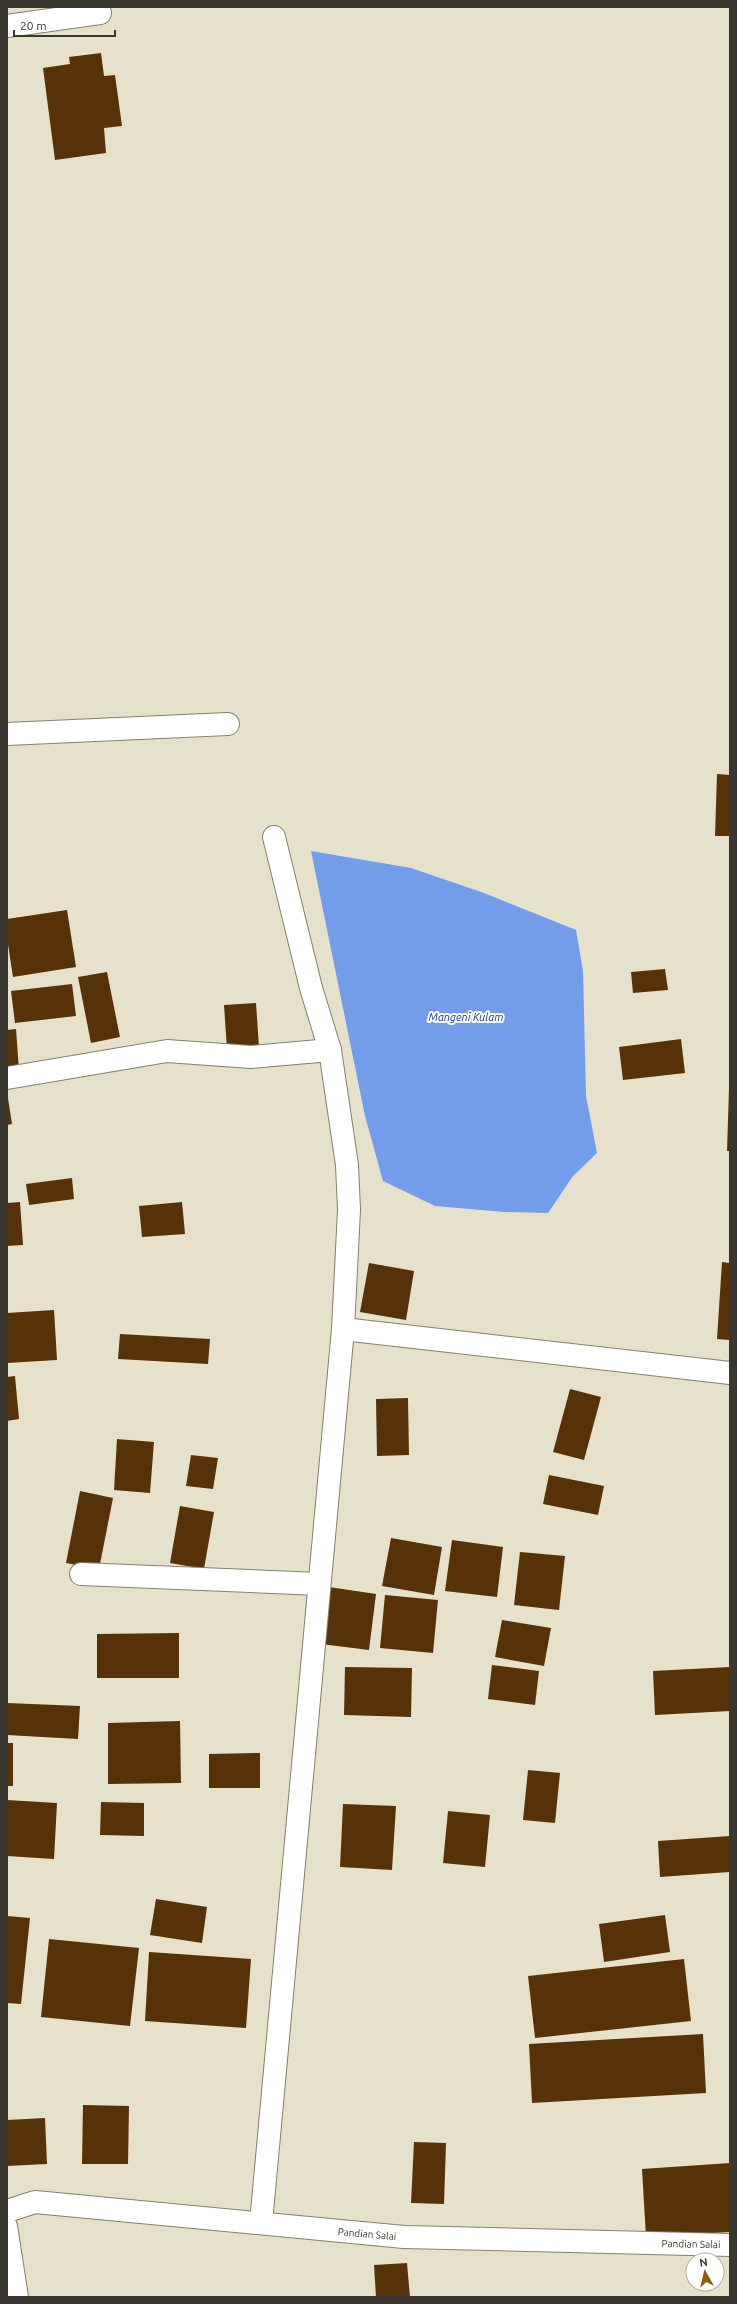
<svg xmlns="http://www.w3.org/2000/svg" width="737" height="2304" font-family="Ubuntu,sans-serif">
	<rect width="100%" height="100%" fill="#e6e1cb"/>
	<polygon fill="#739ceb" points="311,851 411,868 484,893 576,930 583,971 586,1096 597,1153 573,1176 548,1213 504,1212 435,1206 383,1181 365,1116"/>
	<g fill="#573208">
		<polygon points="101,53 104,76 115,75 122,126 104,128 106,153 55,160 43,68 70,64 69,57"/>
		<polygon points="717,774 730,775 730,836 715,836"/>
		<polygon points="67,910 76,967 13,977 7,938 7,919"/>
		<polygon points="665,969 668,990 633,993 631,972"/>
		<polygon points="107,972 120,1037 91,1043 78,977"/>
		<polygon points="72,984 76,1016 15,1023 11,991"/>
		<polygon points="256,1003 259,1047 227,1049 224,1005"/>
		<polygon points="16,1029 19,1070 7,1070 7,1030"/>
		<polygon points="681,1039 685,1073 623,1080 619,1047"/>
		<polygon points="729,1089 730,1089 730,1151 727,1151"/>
		<polygon points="7,1092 12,1124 7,1125"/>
		<polygon points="72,1178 74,1199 29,1205 26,1184"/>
		<polygon points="20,1202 23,1245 7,1246 7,1203"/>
		<polygon points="182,1202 185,1234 142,1237 139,1206"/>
		<polygon points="722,1262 730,1263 730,1340 717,1339"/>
		<polygon points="369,1263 414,1271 406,1320 360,1312"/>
		<polygon points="54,1310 57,1360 7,1363 7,1313"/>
		<polygon points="120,1334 210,1339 208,1364 118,1359"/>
		<polygon points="15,1376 19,1419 7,1421 7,1377"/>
		<polygon points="570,1389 601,1397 584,1460 553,1452"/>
		<polygon points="408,1398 409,1455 377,1456 376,1399"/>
		<polygon points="117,1439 154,1442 150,1493 114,1490"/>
		<polygon points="191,1455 218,1458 213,1489 186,1486"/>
		<polygon points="549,1475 604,1486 598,1515 543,1504"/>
		<polygon points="80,1491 113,1498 99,1569 66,1563"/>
		<polygon points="180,1506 214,1512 204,1569 170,1563"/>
		<polygon points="391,1538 442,1547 434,1595 382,1586"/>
		<polygon points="452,1540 503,1547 497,1597 445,1591"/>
		<polygon points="520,1552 565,1556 559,1610 514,1605"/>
		<polygon points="329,1587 376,1594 369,1650 321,1644"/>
		<polygon points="385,1595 438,1600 433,1653 380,1648"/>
		<polygon points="502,1620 551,1628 544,1666 495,1657"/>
		<polygon points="179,1633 179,1678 97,1678 97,1634"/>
		<polygon points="492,1665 539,1671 535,1705 488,1699"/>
		<polygon points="345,1667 412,1668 411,1717 344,1715"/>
		<polygon points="730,1667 730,1711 655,1715 653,1671"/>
		<polygon points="7,1703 80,1706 78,1739 7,1735"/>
		<polygon points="180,1721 181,1783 108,1784 108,1723"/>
		<rect x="7" y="1743" width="6" height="43"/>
		<polygon points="260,1753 260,1788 209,1788 209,1754"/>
		<polygon points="528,1770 560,1773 555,1823 523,1820"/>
		<polygon points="7,1800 57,1803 54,1859 7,1856"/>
		<polygon points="101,1802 144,1803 144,1836 100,1835"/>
		<polygon points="343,1804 396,1806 392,1870 340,1867"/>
		<polygon points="448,1811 490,1815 485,1867 443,1863"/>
		<polygon points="730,1836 730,1872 660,1877 658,1841"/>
		<polygon points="156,1899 207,1907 202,1943 150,1935"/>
		<polygon points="665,1915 670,1952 604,1962 599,1924"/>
		<polygon points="7,1916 30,1918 21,2004 7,2003"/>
		<polygon points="49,1939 139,1948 130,2026 41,2017"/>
		<polygon points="149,1952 251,1959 246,2028 145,2021"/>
		<polygon points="684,1959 691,2021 535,2038 528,1976"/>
		<polygon points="703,2034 706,2093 532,2103 529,2044"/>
		<polygon points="83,2105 129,2106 128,2164 82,2164"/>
		<polygon points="45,2118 47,2164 7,2166 7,2120"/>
		<polygon points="414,2142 446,2143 444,2204 411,2203"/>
		<polygon points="730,2163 730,2232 646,2237 642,2169"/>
		<polygon points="407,2263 410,2297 376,2297 374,2265"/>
	</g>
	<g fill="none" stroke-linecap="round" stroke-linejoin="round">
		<g stroke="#85806c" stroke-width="22">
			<polyline id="lane" points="7,2226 18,2297"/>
		</g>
		<g stroke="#85806c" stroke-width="24">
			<g id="street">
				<polyline points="7,26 100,13"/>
				<polyline points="7,734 228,724"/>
				<polyline points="7,1078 167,1051 251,1057 330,1050"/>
				<polyline points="343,1329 730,1373"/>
				<polyline points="81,1574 319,1584"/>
				<polyline points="261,2223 343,1329 349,1210 347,1165 330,1050 311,988 274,837"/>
			</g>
		</g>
		<g stroke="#85806c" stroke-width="24">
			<polyline id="secondary" points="7,2211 35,2202 404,2237 730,2245"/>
		</g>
		<use href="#lane" stroke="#fff" stroke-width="20"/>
		<use href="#street" stroke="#fff" stroke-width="22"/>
		<use href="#secondary" stroke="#fff" stroke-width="22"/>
	</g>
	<g text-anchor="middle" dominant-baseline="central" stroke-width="4" stroke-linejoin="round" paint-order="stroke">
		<g font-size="10" fill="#39372f" stroke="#fff">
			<text transform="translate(367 2234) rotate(5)">Pandian Salai</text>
			<text transform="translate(691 2244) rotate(1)">Pandian Salai</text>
		</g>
		<g font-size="11" font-style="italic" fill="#103a94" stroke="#fff">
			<text x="466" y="1017">Mangeni Kulam</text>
		</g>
	</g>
	<rect width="737" height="2304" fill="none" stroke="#39372f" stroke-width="16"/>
	<g transform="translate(705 2272) rotate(352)"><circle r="19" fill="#ffffff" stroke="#b0afac"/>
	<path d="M0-3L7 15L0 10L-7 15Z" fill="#8e5d0a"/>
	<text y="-6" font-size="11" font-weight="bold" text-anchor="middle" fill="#39372f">N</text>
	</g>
	<path d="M14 30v6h101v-6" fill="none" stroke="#39372f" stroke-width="2"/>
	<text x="20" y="30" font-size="12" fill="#39372f" stroke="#ffffff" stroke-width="3" paint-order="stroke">20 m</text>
</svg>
